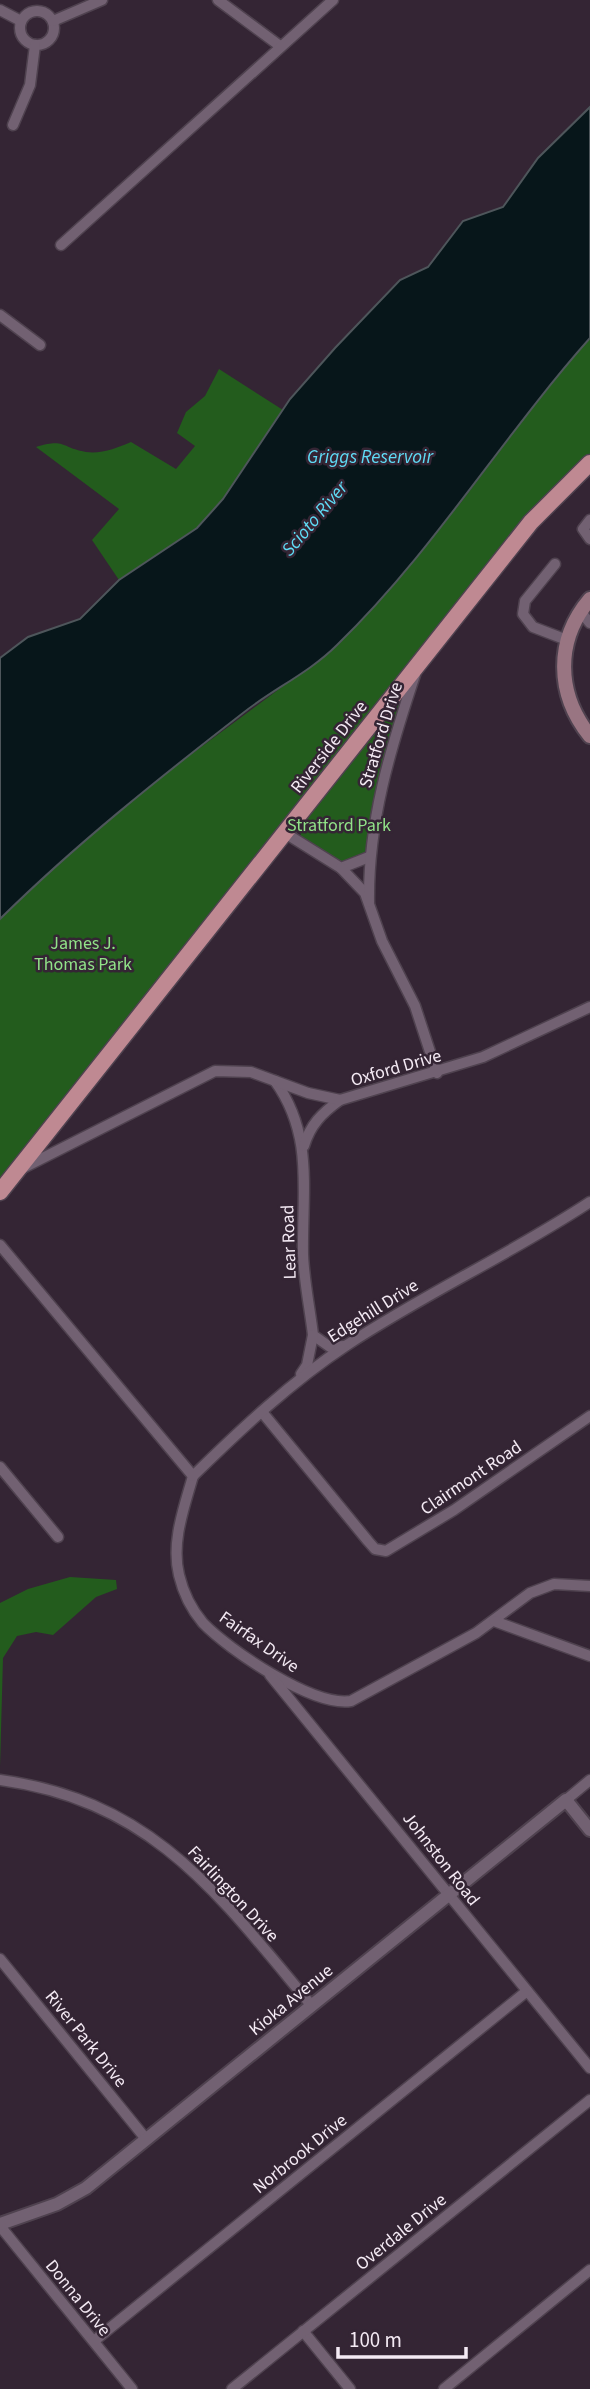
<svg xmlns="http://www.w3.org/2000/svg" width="590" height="2389" font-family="'Source Sans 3',sans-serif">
	<rect width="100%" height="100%" fill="#342534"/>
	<g fill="#235c1d">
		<polygon points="590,338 590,463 577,475 0,1192 0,919 78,844 150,785 337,646 386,593 462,501 553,380"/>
		<path d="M219,369l64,41 -60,89 -26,29 -78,52 -27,-40 27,-31 -83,-62c30,-9 25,1 50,5 16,2 31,-4 45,-10l45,27 19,-23 -18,-13 9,-21 19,-16z"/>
		<polygon points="397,702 401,707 381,772 365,854 341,864 301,838 300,825"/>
		<polygon points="70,1577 116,1580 117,1589 96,1597 53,1635 36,1632 17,1636 3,1658 0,1767 0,1603 28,1589"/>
	</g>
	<path fill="#07161a" stroke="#4e565b" stroke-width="2" d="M590,107v231c-88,99 -157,214 -253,307 -28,28 -64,44 -94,68 -85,66 -167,131 -243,206v-261l28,-21 52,-18 39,-39 78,-52 26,-29 67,-100 45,-51 65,-68 28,-13 35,-46 40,-14 35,-49z"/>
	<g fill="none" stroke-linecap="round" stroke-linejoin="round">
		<g stroke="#4f424f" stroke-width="13">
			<g id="minor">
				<polyline points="218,0 280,46"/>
				<polyline points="0,10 21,21"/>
				<circle cx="37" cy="28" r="17"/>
				<polyline points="53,21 102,0"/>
				<polyline points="13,125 30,85 35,45"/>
				<polyline points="61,245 333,0"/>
				<polyline points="0,315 40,345"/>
				<polyline points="590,520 583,529 590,539"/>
				<polyline points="555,564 525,601 523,614 533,627 567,640"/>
				<polyline points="580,611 590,623"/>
				<polyline points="285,833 341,868 369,857"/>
				<polyline points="341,868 365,893 382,941 415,1006 437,1073"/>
				<path d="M369,902c-1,-80 21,-152 46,-227"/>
				<path d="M275,1081c39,54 27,110 28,173 1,27 7,55 10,81l17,12 14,-1"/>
				<path d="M304,1146c6,-21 18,-33 36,-46"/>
				<polyline points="21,1169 215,1071 251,1072 308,1093 340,1100 483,1057 590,1007"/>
				<path d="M0,1245l193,231c-9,32 -22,66 -14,99 4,17 13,35 24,48 26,27 110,84 148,78l125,-68 54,-40 24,-9 36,2"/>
				<polyline points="301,1374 307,1365 313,1335"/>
				<polyline points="262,1412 368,1541 375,1549 386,1551 454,1510 590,1416"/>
				<polyline points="0,1467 58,1537"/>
				<path d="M193,1476c48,-47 98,-94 154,-131 79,-52 164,-91 243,-143"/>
				<polyline points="494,1621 590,1656"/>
				<polyline points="270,1675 590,2068"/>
				<path d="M0,1780c154,21 219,115 312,226"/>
				<polyline points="566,1800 590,1780"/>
				<polyline points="0,1959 146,2139"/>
				<polyline points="0,2226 132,2389"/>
				<polyline points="303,2331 350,2389"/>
				<polyline points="94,2341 527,1991"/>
				<polyline points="232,2389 590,2100"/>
				<polyline points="444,2389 590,2270"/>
			</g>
		</g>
		<g stroke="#4f424f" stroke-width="16">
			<polyline id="tertiary" points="0,2224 57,2204 86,2188 566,1800 590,1830"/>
		</g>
		<g stroke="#4f424f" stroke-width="18">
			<path id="secondary" d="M590,599c-35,41 -34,95 0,137"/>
		</g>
		<g stroke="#4f424f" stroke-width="19">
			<polyline id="primary" points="0,1192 531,522 590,463"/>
		</g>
		<use href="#minor" stroke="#726172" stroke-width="10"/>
		<use href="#tertiary" stroke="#726172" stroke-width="12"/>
		<use href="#secondary" stroke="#997582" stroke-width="14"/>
		<use href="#primary" stroke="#bf8992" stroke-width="16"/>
	</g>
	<g text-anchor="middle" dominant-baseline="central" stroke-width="5" stroke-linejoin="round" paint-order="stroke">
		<g font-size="18" fill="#f4eaf4" stroke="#342534">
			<text transform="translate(381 735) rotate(-73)">Stratford Drive</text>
			<text transform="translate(329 747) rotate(-52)">Riverside Drive</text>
			<text transform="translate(396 1068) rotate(-16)">Oxford Drive</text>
			<text transform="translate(289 1242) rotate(-92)">Lear Road</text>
			<text transform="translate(373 1311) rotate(-32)">Edgehill Drive</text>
			<text transform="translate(471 1478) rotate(-34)">Clairmont Road</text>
			<text transform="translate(259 1642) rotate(35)">Fairfax Drive</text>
			<text transform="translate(441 1859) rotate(52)">Johnston Road</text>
			<text transform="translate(233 1894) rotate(47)">Fairlington Drive</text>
			<text transform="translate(291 2000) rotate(-39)">Kioka Avenue</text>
			<text transform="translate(86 2039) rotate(51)">River Park Drive</text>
			<text transform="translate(300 2154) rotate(-39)">Norbrook Drive</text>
			<text transform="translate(401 2232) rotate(-39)">Overdale Drive</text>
			<text transform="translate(78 2298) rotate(51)">Donna Drive</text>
		</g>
		<g font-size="18" fill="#91e288" stroke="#342534">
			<text x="339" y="825">Stratford Park</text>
			<text x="83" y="943">James J.<tspan x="83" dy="21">Thomas Park</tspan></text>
		</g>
		<g font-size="19" font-style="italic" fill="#5fdcf6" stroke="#342534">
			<text x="370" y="457">Griggs Reservoir</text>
			<text transform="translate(315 519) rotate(-50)">Scioto River</text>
		</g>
	</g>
	<path d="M338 2347v10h128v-10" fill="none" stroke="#f4eaf4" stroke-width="3.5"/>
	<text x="349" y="2347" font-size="21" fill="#f4eaf4" stroke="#342534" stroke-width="5" paint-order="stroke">100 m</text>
</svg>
